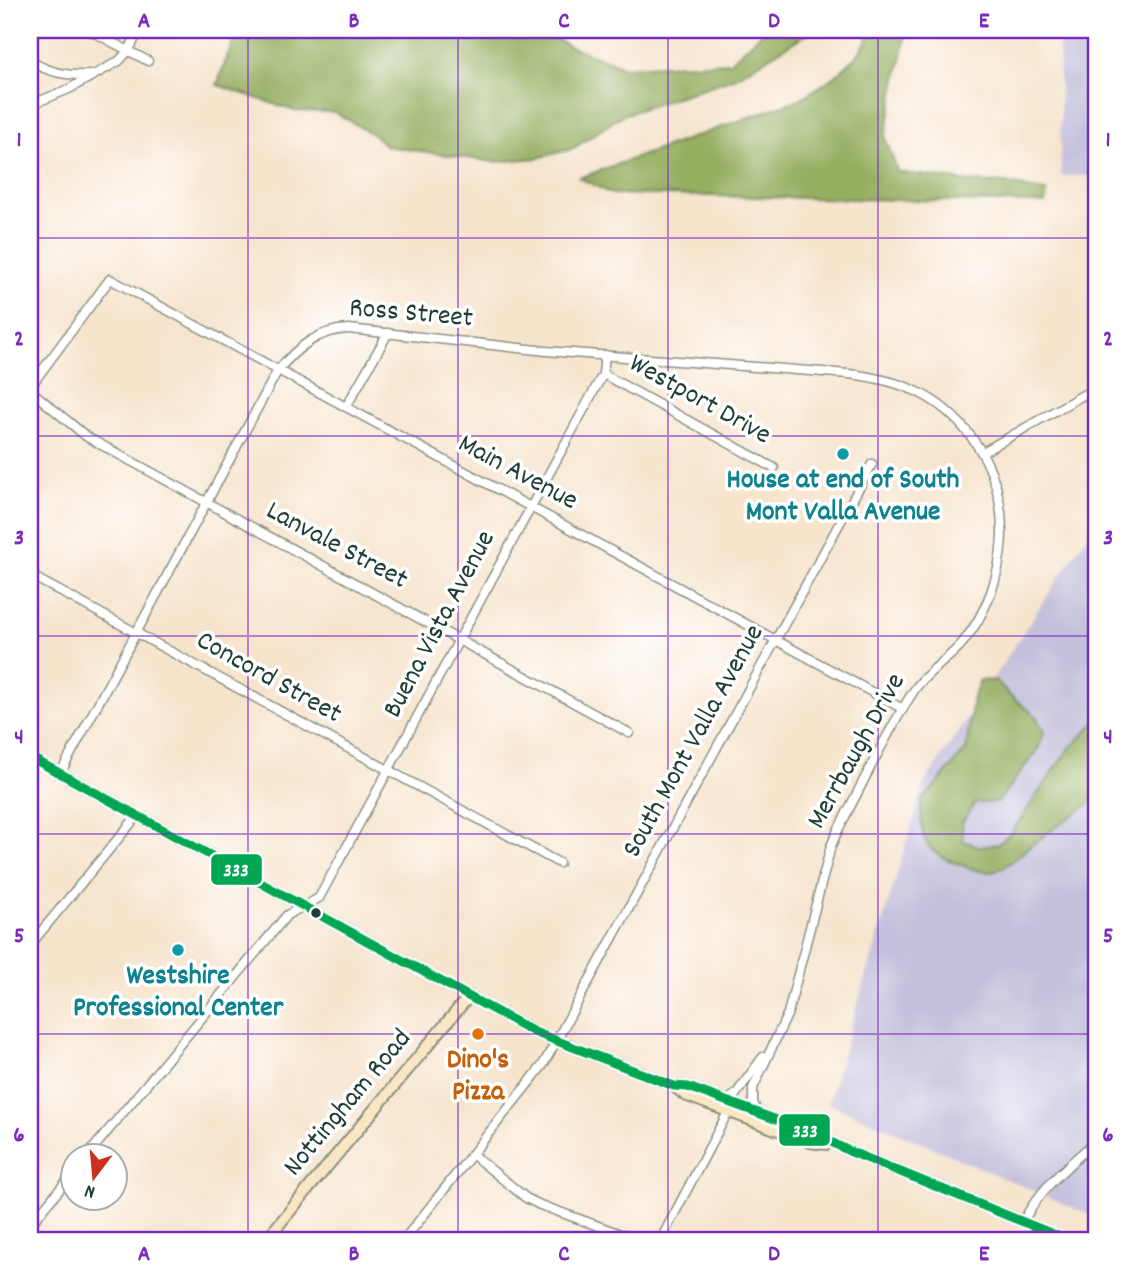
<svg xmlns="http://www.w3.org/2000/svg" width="1127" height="1271" font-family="Dekko,sans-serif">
	<rect width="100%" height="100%" fill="#fff"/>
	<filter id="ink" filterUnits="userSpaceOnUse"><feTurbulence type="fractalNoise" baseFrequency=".0143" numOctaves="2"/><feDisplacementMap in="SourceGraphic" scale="14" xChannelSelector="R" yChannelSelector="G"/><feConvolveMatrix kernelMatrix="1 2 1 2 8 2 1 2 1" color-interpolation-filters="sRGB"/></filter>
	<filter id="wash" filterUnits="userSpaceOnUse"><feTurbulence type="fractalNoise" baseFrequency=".00686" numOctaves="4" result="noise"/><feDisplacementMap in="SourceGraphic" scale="28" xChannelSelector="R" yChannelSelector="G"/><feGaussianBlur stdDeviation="1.57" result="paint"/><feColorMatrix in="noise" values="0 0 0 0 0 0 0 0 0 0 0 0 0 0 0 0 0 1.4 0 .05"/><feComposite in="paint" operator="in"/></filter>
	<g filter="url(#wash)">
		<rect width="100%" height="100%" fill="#f6e4cd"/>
		<g fill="#c4c0db">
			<polygon points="1059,30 1097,30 1097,176 1061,176"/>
			<polygon points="1097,520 1097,1218 828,1103 924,784"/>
		</g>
		<g fill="#95ae60" stroke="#5a764a" stroke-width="2">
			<polygon points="237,30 539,30 569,46 624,67 730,62 765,30 813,30 736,77 623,115 572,149 537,158 494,162 386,146 377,137 334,112 295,111 217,85"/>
			<path d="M871,30h36l-22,108 13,34 73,10 34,1 42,9 -2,11 -433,-9 -33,-16 221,-79c26,-16 62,-38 71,-69z"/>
			<path d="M980,680l17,1 11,13 28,22 8,16 -6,17 -40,53 -23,1 -13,20 1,18 17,6 18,-3 13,-11 57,-83 29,-29v78c-23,14 -45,31 -67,47 -11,9 -21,20 -35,25 -14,4 -29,-5 -42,-9 -34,-14 -31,-27 -32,-60l45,-52 7,-53z"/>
		</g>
	</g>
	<g filter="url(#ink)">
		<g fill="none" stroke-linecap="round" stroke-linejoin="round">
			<g stroke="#8a9080" stroke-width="11">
				<g id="street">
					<polyline points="89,30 148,61"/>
					<path d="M30,61c20,12 38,15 62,14"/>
					<polyline points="30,105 69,89 119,61 129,50 139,30"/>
					<polyline points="603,374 774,468"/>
					<polyline points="30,387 110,279 903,709"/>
					<polyline points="30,390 87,437 629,733"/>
					<polyline points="346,407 388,333"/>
					<polyline points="983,452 1097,387"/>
					<polyline points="30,575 559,863"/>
					<path d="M60,774l218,-404c20,-23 40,-40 71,-41l197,22 303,23c52,6 91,21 123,64 45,59 37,146 -8,203 -14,18 -36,29 -49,48 -28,42 -53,96 -77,141l-7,16 -43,167 -35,75v14l4,10"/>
					<polyline points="30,945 137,816"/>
					<polyline points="727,1101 736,1094 763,1057"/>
					<polyline points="473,1155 526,1198 540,1205 640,1241"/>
					<polyline points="87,1156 287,915 319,898 603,374 605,355"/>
					<path d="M1023,1222c17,-34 46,-57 74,-82"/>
					<polyline points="30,1225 74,1172"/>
					<polyline points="403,1241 543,1065 872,464"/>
					<polyline points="660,1241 728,1112"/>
				</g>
			</g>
			<g stroke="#8a9080" stroke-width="14">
				<g id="secondary">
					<polyline points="30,757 534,1032 674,1086 688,1087 815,1134 849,1151 1070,1241"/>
					<polyline points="674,1086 685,1095 810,1142 827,1144"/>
					<polyline points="265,1241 469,996"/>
				</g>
			</g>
			<use href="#street" stroke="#fff" stroke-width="8"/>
			<use href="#secondary" stroke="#f9e7c3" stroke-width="10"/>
			<g stroke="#fff" stroke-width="14">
				<polyline id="bus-1" points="30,757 534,1032 674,1086 688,1087 815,1134 849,1151 1070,1241"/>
			</g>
			<use href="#bus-1" stroke="#00a651" stroke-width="9"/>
		</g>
	</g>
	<path fill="none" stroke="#7b2cbf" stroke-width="2" stroke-opacity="0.55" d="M248,30v1211M458,30v1211M668,30v1211M878,30v1211M30,238h1067M30,436h1067M30,636h1067M30,834h1067M30,1034h1067"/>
	<g fill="#0f9aa8" stroke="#fff" stroke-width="2.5">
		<circle cx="843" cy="454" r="7"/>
		<circle cx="178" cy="950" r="7"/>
	</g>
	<circle fill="#1f3d34" stroke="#fff" stroke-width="2.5" cx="316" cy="913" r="6"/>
	<circle fill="#e8710a" stroke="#fff" stroke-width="2.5" cx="478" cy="1034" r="7"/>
	<g text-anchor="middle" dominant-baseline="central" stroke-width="7" stroke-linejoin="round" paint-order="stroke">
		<g font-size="28" fill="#1f3d34" stroke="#fff">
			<text transform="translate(411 315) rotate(5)">Ross Street</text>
			<text transform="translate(699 401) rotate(29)">Westport Drive</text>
			<text transform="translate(517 474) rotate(28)">Main Avenue</text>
			<text transform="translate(336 547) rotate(28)">Lanvale Street</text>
			<text transform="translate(441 625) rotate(-62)">Buena Vista Avenue</text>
			<text transform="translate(268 679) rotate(29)">Concord Street</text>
			<text transform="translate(695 742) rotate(-61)">South Mont Valla Avenue</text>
			<text transform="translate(858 752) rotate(-61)">Merrbaugh Drive</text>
			<text transform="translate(349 1104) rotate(-50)">Nottingham Road</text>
		</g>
		<g font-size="28" font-weight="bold" fill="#0d838f" stroke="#fff">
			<text x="843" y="482">House at end of South<tspan x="843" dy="32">Mont Valla Avenue</tspan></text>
			<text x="178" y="978">Westshire<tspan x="178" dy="32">Professional Center</tspan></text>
		</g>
		<g font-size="28" font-weight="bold" fill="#c56008" stroke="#fff">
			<text x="478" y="1062">Dino's<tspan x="478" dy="32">Pizza</tspan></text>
		</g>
	</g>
	<g stroke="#fff" stroke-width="2.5">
		<rect x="210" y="853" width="53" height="33" rx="7" fill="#00a651"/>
		<rect x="778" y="1113" width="53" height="34" rx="7" fill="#00a651"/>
	</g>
	<g font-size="19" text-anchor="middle" font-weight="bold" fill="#fff">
		<text x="236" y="876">333</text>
		<text x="805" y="1137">333</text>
	</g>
	<rect width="1127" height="1271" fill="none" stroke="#fff" stroke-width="77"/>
	<g transform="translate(94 1177) rotate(196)"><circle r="33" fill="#ffffff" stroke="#a5b1ae" stroke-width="2"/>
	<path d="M0-5L12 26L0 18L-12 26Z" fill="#c8321e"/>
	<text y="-10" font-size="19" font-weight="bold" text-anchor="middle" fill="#1f3d34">N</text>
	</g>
	<rect x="38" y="38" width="1050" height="1194" fill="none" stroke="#7b2cbf" stroke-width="2.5"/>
	<g font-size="23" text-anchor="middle" font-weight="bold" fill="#7b2cbf">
		<text x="144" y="27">A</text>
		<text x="354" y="27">B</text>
		<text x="564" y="27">C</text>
		<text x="774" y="27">D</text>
		<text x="984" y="27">E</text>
		<text x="19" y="146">1</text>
		<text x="1108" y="146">1</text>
		<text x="19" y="345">2</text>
		<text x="1108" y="345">2</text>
		<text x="19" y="544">3</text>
		<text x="1108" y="544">3</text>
		<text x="19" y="743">4</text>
		<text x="1108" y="743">4</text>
		<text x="19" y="942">5</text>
		<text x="1108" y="942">5</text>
		<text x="19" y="1141">6</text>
		<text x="1108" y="1141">6</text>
		<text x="144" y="1260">A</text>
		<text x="354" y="1260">B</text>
		<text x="564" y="1260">C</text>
		<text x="774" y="1260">D</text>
		<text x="984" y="1260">E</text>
	</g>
</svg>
